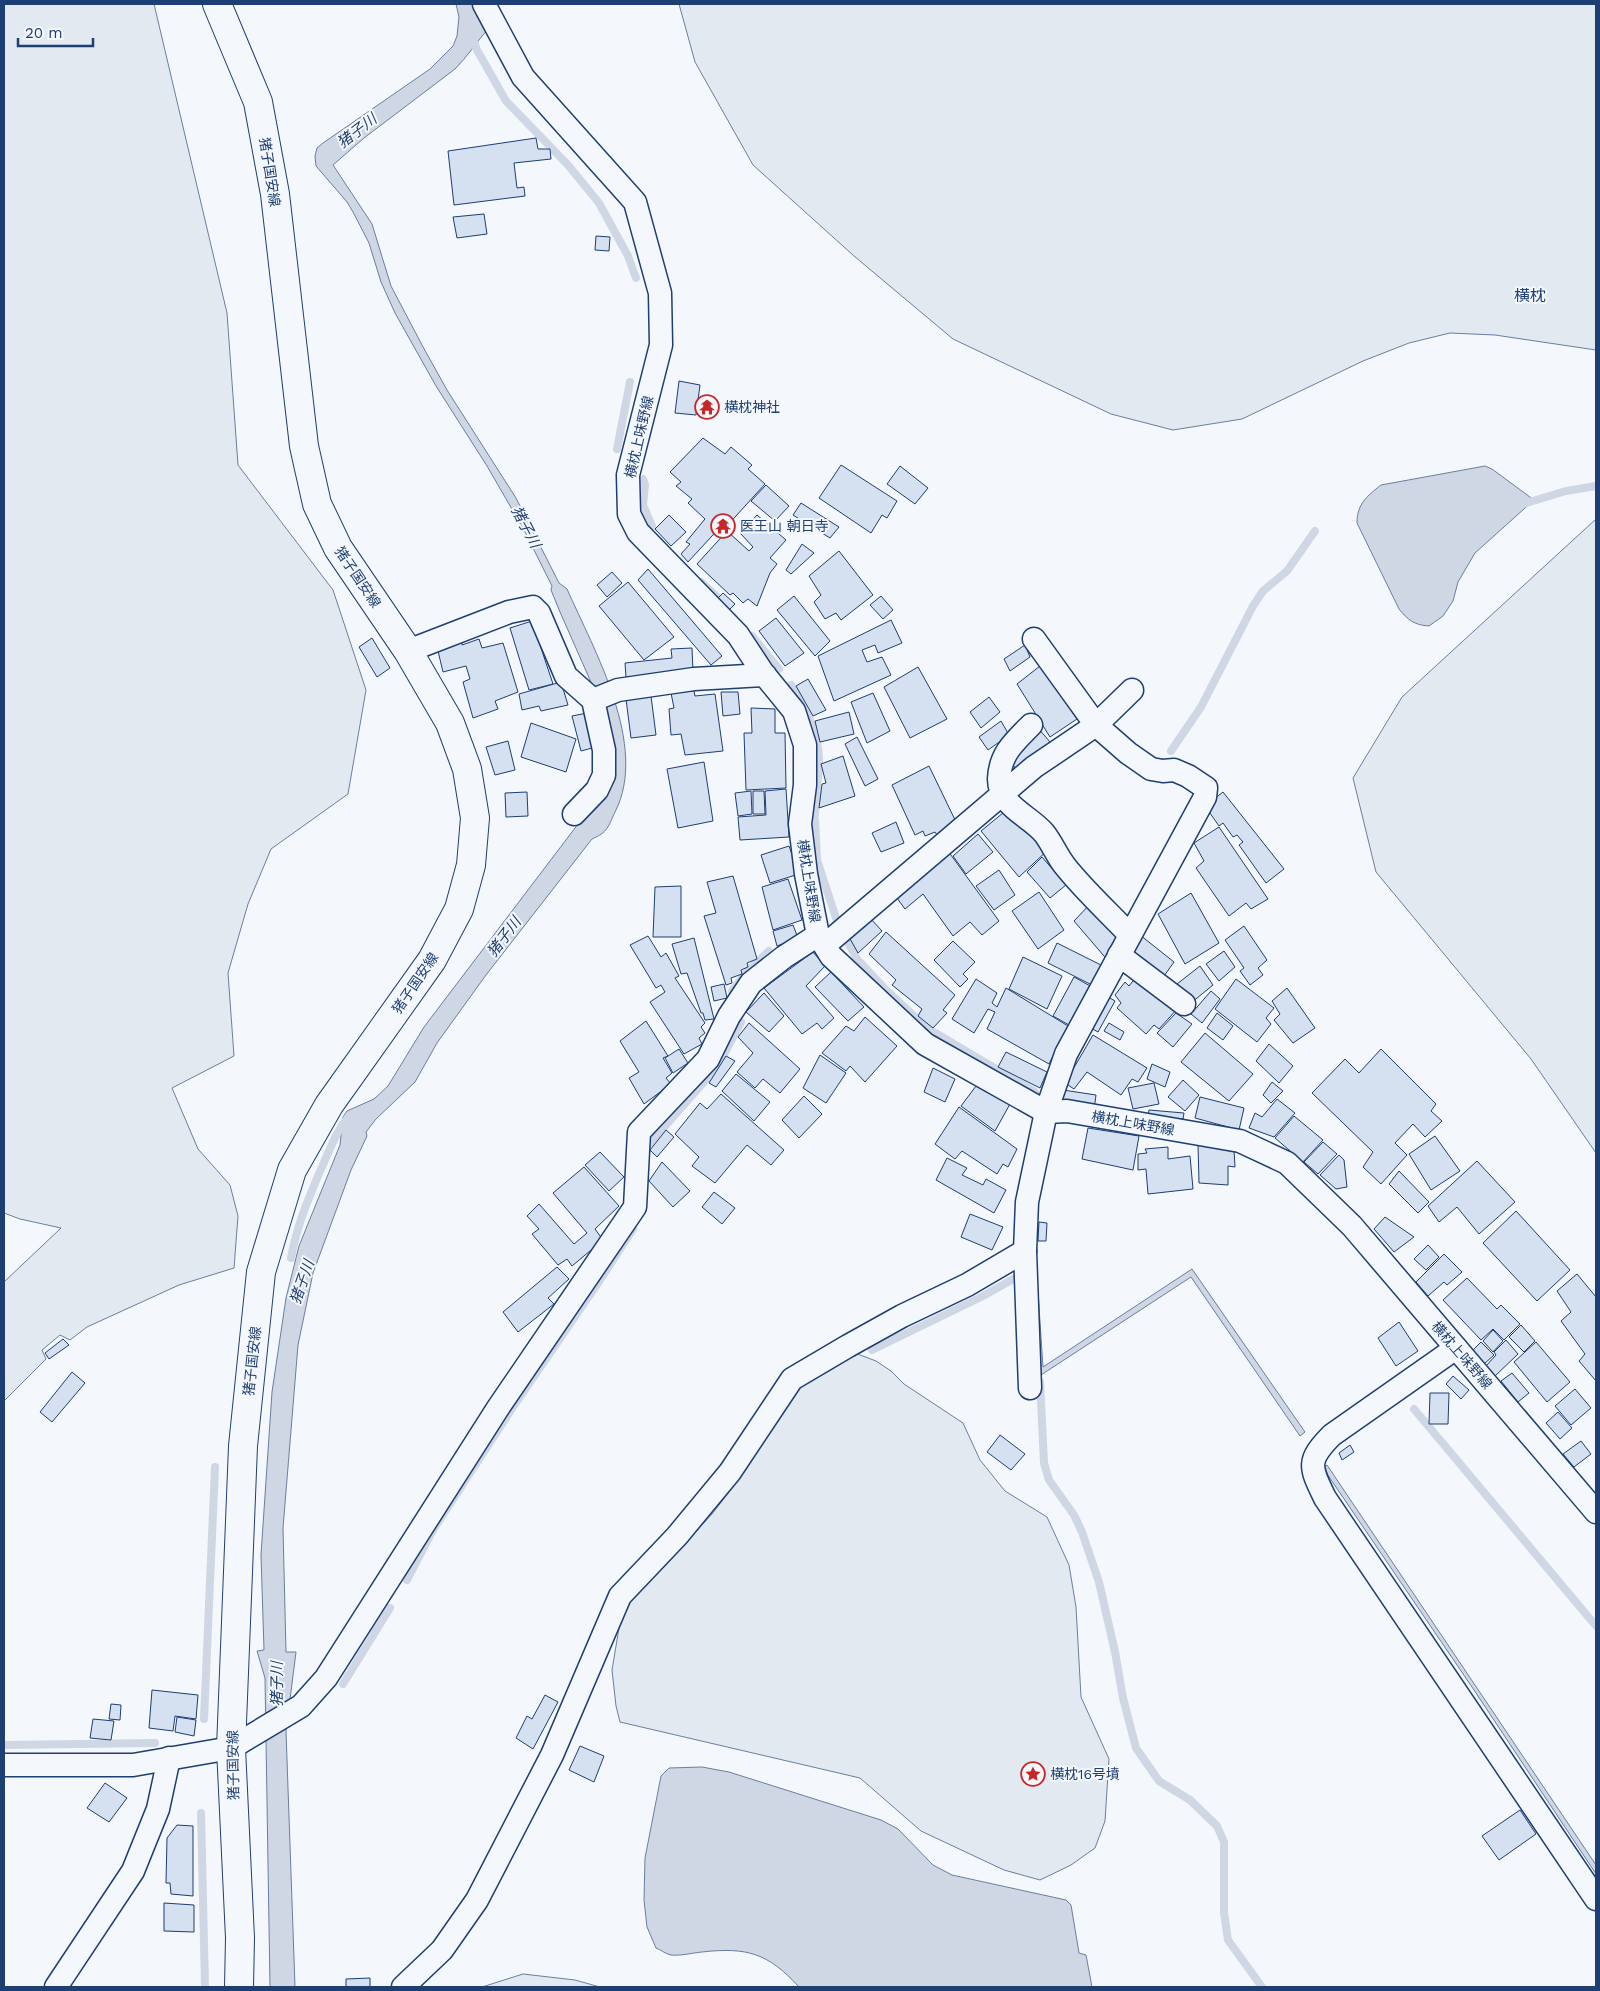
<svg xmlns="http://www.w3.org/2000/svg" width="1600" height="1991" font-family="'Work Sans','Noto Sans JP',sans-serif">
	<rect width="100%" height="100%" fill="#f4f7fb"/>
	<g fill="#e3e9f0" stroke="#687fa3">
		<polygon points="4,4 154,4 227,313 238,465 333,590 366,690 348,794 271,849 248,904 228,973 234,1056 172,1088 198,1149 230,1185 238,1216 234,1268 179,1285 87,1327 70,1340 60,1335 42,1350 46,1359 4,1401 4,1282 61,1228 20,1219 4,1213"/>
		<polygon points="679,4 1596,4 1596,350 1495,335 1450,333 1409,343 1363,361 1242,419 1173,430 1111,414 953,339 854,256 753,165 695,62"/>
		<polygon points="1596,519 1596,1153 1531,1059 1376,872 1353,778 1402,697"/>
		<polygon points="855,1353 876,1361 891,1371 904,1384 963,1423 980,1460 1005,1491 1047,1517 1069,1565 1076,1607 1081,1697 1109,1759 1105,1821 1095,1848 1071,1865 1040,1880 1004,1870 921,1831 860,1778 620,1722 616,1706 612,1670 619,1628 627,1605 639,1589 658,1573 712,1514 729,1492 789,1401 802,1386"/>
		<polygon points="523,1974 575,1980 600,1987 482,1987"/>
	</g>
	<g fill="#cfd7e4" stroke="#687fa3">
		<path d="M456,4h20l11,26c-11,13 -20,27 -32,39l-91,69 -31,27 39,59 19,62 31,59 25,45 69,108 43,85 8,6c27,61 82,157 48,223 -7,15 -7,20 -23,27l-106,136 -49,68 -22,39 -39,37 -10,13 1,4 -16,34 -38,103 -15,72 -15,183 3,124h10l-10,79 9,256h-25l-5,-309 -8,-27 7,-1 -3,-95 11,-163 14,-94 13,-52 41,-101 3,-28 4,-6 27,-12 14,-13 36,-59 151,-199 21,-25 -2,-114 -34,-77 -9,-22 1,-4 -28,-56 -37,-64 -51,-80 -41,-73 -14,-31 -12,-39 -16,-31 -6,-10 -31,-36 -1,-10 2,-8 6,-5 107,-74 23,-23 4,-10 2,-19z"/>
		<path d="M1485,466l7,3 42,31 -59,53 -17,29 -5,19 -10,15 -14,10c-15,-1 -21,-6 -30,-17l-42,-86c0,-19 10,-27 24,-38z"/>
		<polygon points="1036,1262 1043,1367 1192,1269 1305,1432 1300,1436 1191,1277 1041,1375"/>
		<polygon points="1327,1465 1596,1865 1596,1874 1474,1690 1323,1468"/>
		<path d="M702,1767l27,5 152,48 17,9 35,36 19,10 114,25 5,5 8,48 7,2 6,32h-293c-31,-34 -52,-40 -97,-35 -10,1 -22,4 -31,3 -5,-1 -10,-5 -15,-7l-9,-21 -3,-27 1,-42 16,-82 8,-8z"/>
	</g>
	<g fill="none" stroke-linecap="round" stroke-linejoin="round">
		<g stroke="#cfd7e4" stroke-width="8">
			<polyline points="472,36 477,50 506,101 568,165 599,203 628,256 636,278"/>
			<polyline points="617,449 630,382"/>
			<polyline points="643,479 645,485 643,505 652,526"/>
			<polyline points="1523,504 1566,491 1596,486"/>
			<polyline points="701,582 717,597"/>
			<polyline points="752,636 779,669"/>
			<path d="M791,685c15,25 29,49 28,80 -1,17 -4,33 -4,50"/>
			<polyline points="1171,751 1201,707 1253,606 1263,591 1287,571 1315,531"/>
			<polyline points="815,820 817,860 837,921"/>
			<polyline points="845,937 857,959 886,990 927,1028 1035,1092"/>
			<polyline points="732,991 746,973 769,951"/>
			<polyline points="647,1150 647,1146 650,1143 718,1066 741,1022"/>
			<path d="M291,1258c6,-34 20,-66 34,-98 7,-16 13,-31 24,-44"/>
			<polyline points="872,1350 983,1296 1015,1278"/>
			<polyline points="1040,1382 1044,1463 1049,1480 1074,1515 1082,1532 1099,1582 1115,1652 1123,1698 1136,1748 1159,1781 1190,1800 1217,1826 1224,1842 1224,1913 1228,1940 1262,1987"/>
			<polyline points="1414,1409 1596,1626"/>
			<polyline points="407,1580 433,1530 511,1410 598,1283 633,1229"/>
			<polyline points="343,1684 390,1608"/>
			<polyline points="204,1719 215,1467"/>
			<polyline points="4,1745 155,1743"/>
			<polyline points="201,1813 205,1987"/>
		</g>
	</g>
	<g fill="#d5e0f0" stroke="#1d3f73">
		<polygon points="536,138 538,149 550,149 551,159 514,163 517,188 524,187 525,196 454,205 448,151"/>
		<polygon points="484,214 487,234 457,238 453,217"/>
		<polygon points="596,236 610,237 609,251 595,250"/>
		<polygon points="679,381 700,385 696,415 675,413"/>
		<polygon points="703,438 725,454 731,447 752,465 748,469 765,484 726,527 723,524 688,562 681,554 690,544 686,542 705,519 688,503 692,499 676,486 681,482 670,472"/>
		<polygon points="841,465 897,501 887,518 882,515 871,533 819,498"/>
		<polygon points="900,466 928,488 915,504 887,484"/>
		<polygon points="766,485 789,506 775,521 751,501"/>
		<polygon points="801,503 839,527 830,538 793,515"/>
		<polygon points="669,515 686,532 671,546 655,529"/>
		<polygon points="757,515 786,540 770,558 777,564 770,573 757,606 748,599 743,603 733,593 730,595 697,564 727,531 749,551 753,547 740,533"/>
		<polygon points="802,544 814,553 791,574 786,570"/>
		<polygon points="839,551 873,595 841,620 836,613 825,619 814,602 821,595 809,576"/>
		<polygon points="648,569 722,656 711,665 638,580"/>
		<polygon points="612,572 622,583 607,597 597,585"/>
		<polygon points="628,582 674,637 644,660 599,606"/>
		<polygon points="723,593 735,604 729,610 718,598"/>
		<polygon points="794,596 830,641 815,656 777,610"/>
		<polygon points="881,596 893,610 883,619 870,605"/>
		<polygon points="776,618 804,653 785,666 759,631"/>
		<polygon points="891,620 902,643 878,653 875,645 862,650 867,662 882,657 891,675 834,701 818,656"/>
		<polygon points="532,621 553,684 529,690 510,628"/>
		<polygon points="372,638 390,668 377,677 359,647"/>
		<polygon points="479,639 482,648 503,643 518,692 495,701 498,709 473,718 463,682 470,679 466,666 443,672 438,651 462,642 462,645"/>
		<polygon points="1025,645 1030,657 1010,671 1004,659"/>
		<polygon points="692,648 693,672 626,677 625,663 672,658 671,649"/>
		<polygon points="1040,666 1077,719 1050,737 1017,684"/>
		<polygon points="918,667 947,719 910,738 884,687"/>
		<polygon points="808,679 826,710 813,716 796,686"/>
		<polygon points="561,682 568,705 541,711 539,706 522,710 519,694"/>
		<polygon points="694,691 695,696 715,694 723,751 685,755 681,734 671,735 669,709 674,708 671,693"/>
		<polygon points="721,692 738,692 740,714 723,716"/>
		<polygon points="873,693 890,731 867,743 851,702"/>
		<polygon points="651,696 656,735 631,738 626,699"/>
		<polygon points="989,697 1000,712 981,728 970,712"/>
		<polygon points="751,708 775,709 775,733 785,733 786,788 746,790 744,733 752,733"/>
		<polygon points="849,712 854,734 820,742 815,721"/>
		<polygon points="587,713 596,747 581,751 572,716"/>
		<polygon points="1001,721 1009,735 988,750 979,737"/>
		<polygon points="531,723 576,739 566,772 521,757"/>
		<polygon points="1038,728 1050,742 1016,769 1009,760"/>
		<polygon points="857,737 878,779 865,786 845,744"/>
		<polygon points="508,741 515,770 495,775 486,747"/>
		<polygon points="843,756 855,796 819,808 822,784 826,783 821,764"/>
		<polygon points="704,762 713,821 678,828 667,769"/>
		<polygon points="929,766 957,824 937,835 935,832 925,836 923,831 915,835 892,785"/>
		<polygon points="786,789 789,837 740,840 738,817 766,815 765,791"/>
		<polygon points="751,791 752,814 738,816 735,793"/>
		<polygon points="753,791 764,791 765,814 753,814"/>
		<polygon points="527,792 528,816 506,817 505,793"/>
		<polygon points="1223,792 1284,869 1266,883 1239,845 1243,842 1237,835 1233,837 1223,823 1219,826 1205,806"/>
		<polygon points="1009,808 1050,848 1019,877 981,831"/>
		<polygon points="896,822 904,843 881,852 872,833"/>
		<polygon points="1219,827 1268,899 1251,909 1246,903 1229,916 1196,868 1204,861 1194,843"/>
		<polygon points="978,834 993,852 966,874 953,856"/>
		<polygon points="789,846 799,874 770,883 761,855"/>
		<polygon points="948,851 999,921 982,935 970,922 953,936 923,894 905,909 894,894"/>
		<polygon points="1042,857 1066,885 1050,898 1027,872"/>
		<polygon points="999,870 1015,895 994,910 976,886"/>
		<polygon points="733,876 757,959 747,963 748,967 741,970 742,974 731,978 732,983 726,985 704,916 716,913 707,882"/>
		<polygon points="788,879 802,920 773,930 762,887"/>
		<polygon points="681,886 681,937 653,937 655,887"/>
		<polygon points="1039,892 1064,930 1038,949 1012,911"/>
		<polygon points="1191,893 1219,943 1185,964 1158,914"/>
		<polygon points="1092,902 1125,936 1110,963 1074,921"/>
		<polygon points="870,918 882,931 858,953 849,937"/>
		<polygon points="793,925 798,938 777,946 773,931"/>
		<polygon points="1244,926 1267,960 1258,968 1263,975 1250,985 1240,971 1244,968 1225,940"/>
		<polygon points="886,932 955,995 943,1010 947,1013 933,1028 918,1016 922,1009 892,985 896,980 869,954"/>
		<polygon points="1140,935 1174,962 1164,976 1131,950"/>
		<polygon points="648,936 661,957 666,953 679,976 675,978 705,1023 701,1027 705,1033 699,1038 702,1044 684,1054 650,1002 665,992 661,985 656,988 630,945"/>
		<polygon points="694,938 714,1019 705,1020 703,1013 701,1013 687,973 681,974 672,944"/>
		<polygon points="953,941 975,962 963,974 968,979 960,987 934,960"/>
		<polygon points="1057,943 1101,965 1092,985 1048,963"/>
		<polygon points="1224,951 1235,967 1219,981 1206,964"/>
		<polygon points="813,952 825,966 806,986 834,1018 822,1029 817,1023 802,1034 764,988"/>
		<polygon points="1023,957 1062,976 1047,1009 1009,989"/>
		<polygon points="1200,966 1213,985 1191,1003 1177,984"/>
		<polygon points="831,972 864,1007 848,1021 815,987"/>
		<polygon points="1137,976 1178,1008 1159,1029 1154,1025 1146,1034 1117,1008 1121,1003 1115,995 1125,982 1129,986"/>
		<polygon points="1074,977 1092,987 1069,1025 1053,1016"/>
		<polygon points="976,979 997,993 992,1003 997,1007 1006,988 1068,1026 1049,1064 987,1029 995,1012 988,1009 974,1033 952,1019"/>
		<polygon points="1236,979 1274,1008 1266,1018 1271,1024 1257,1042 1215,1009"/>
		<polygon points="724,984 727,998 714,1001 711,987"/>
		<polygon points="1287,988 1315,1028 1293,1043 1274,1020 1280,1014 1272,1001"/>
		<polygon points="1211,991 1220,999 1202,1023 1191,1014"/>
		<polygon points="764,993 784,1016 769,1032 746,1012"/>
		<polygon points="1103,994 1115,1001 1098,1032 1087,1026"/>
		<polygon points="1176,1013 1192,1024 1173,1047 1157,1033"/>
		<polygon points="1217,1013 1233,1026 1223,1040 1207,1028"/>
		<polygon points="865,1017 897,1046 865,1082 850,1066 846,1071 822,1053 846,1026 854,1031"/>
		<polygon points="646,1021 668,1056 663,1058 672,1073 666,1078 671,1084 644,1104 629,1078 639,1072 620,1041"/>
		<polygon points="749,1023 800,1069 780,1093 763,1079 755,1088 737,1072 753,1053 738,1037"/>
		<polygon points="1109,1023 1124,1032 1120,1040 1104,1031"/>
		<polygon points="1205,1033 1253,1074 1229,1101 1181,1062"/>
		<polygon points="1093,1035 1147,1068 1138,1082 1132,1079 1121,1095 1087,1072 1074,1089 1065,1083"/>
		<polygon points="1269,1044 1293,1066 1279,1083 1256,1061"/>
		<polygon points="679,1049 688,1063 673,1073 665,1058"/>
		<polygon points="1381,1049 1436,1104 1431,1111 1442,1121 1425,1137 1413,1124 1395,1143 1407,1155 1381,1184 1363,1167 1373,1152 1312,1093 1345,1059 1359,1073"/>
		<polygon points="1006,1052 1047,1072 1040,1088 998,1067"/>
		<polygon points="820,1055 846,1073 826,1103 803,1088"/>
		<polygon points="726,1056 735,1061 716,1087 709,1083"/>
		<polygon points="1152,1064 1170,1072 1165,1087 1147,1079"/>
		<polygon points="933,1068 955,1079 945,1102 924,1092"/>
		<polygon points="736,1074 770,1102 754,1121 722,1091"/>
		<polygon points="1183,1080 1199,1095 1185,1111 1168,1097"/>
		<polygon points="1272,1082 1283,1091 1271,1103 1263,1095"/>
		<polygon points="1154,1083 1159,1104 1133,1109 1128,1088"/>
		<polygon points="976,1086 1010,1104 995,1131 961,1106"/>
		<polygon points="1063,1090 1096,1095 1094,1110 1062,1104"/>
		<polygon points="721,1094 784,1150 771,1165 747,1145 715,1183 692,1166 699,1157 675,1134 700,1103 707,1109"/>
		<polygon points="804,1096 822,1114 799,1138 782,1120"/>
		<polygon points="1200,1097 1244,1108 1239,1130 1195,1118"/>
		<polygon points="1277,1099 1295,1113 1274,1137 1249,1128 1255,1113 1262,1117"/>
		<polygon points="959,1107 1017,1149 1008,1167 1003,1164 997,1174 962,1151 955,1159 935,1144"/>
		<polygon points="1149,1110 1184,1113 1183,1119 1148,1117"/>
		<polygon points="1294,1116 1323,1140 1303,1162 1275,1138"/>
		<polygon points="1088,1128 1139,1136 1133,1170 1082,1159"/>
		<polygon points="666,1130 674,1137 657,1157 650,1150"/>
		<polygon points="1435,1136 1460,1171 1431,1190 1409,1154"/>
		<polygon points="1323,1142 1337,1154 1318,1174 1304,1162"/>
		<polygon points="1198,1144 1234,1150 1235,1167 1228,1166 1228,1185 1199,1183"/>
		<polygon points="1168,1147 1168,1159 1190,1156 1193,1189 1148,1194 1146,1169 1138,1170 1138,1154 1147,1153 1145,1149"/>
		<polygon points="600,1152 624,1177 609,1191 585,1165"/>
		<polygon points="1339,1155 1344,1160 1347,1187 1336,1189 1320,1175"/>
		<polygon points="947,1158 967,1168 962,1175 983,1185 986,1179 1006,1190 994,1213 936,1180"/>
		<polygon points="1477,1161 1515,1202 1479,1234 1457,1207 1439,1222 1428,1206"/>
		<polygon points="662,1162 690,1191 673,1207 649,1181"/>
		<polygon points="584,1167 619,1206 595,1229 603,1240 572,1266 567,1259 558,1265 532,1234 539,1229 527,1216 539,1204 574,1244 587,1233 553,1193"/>
		<polygon points="1399,1171 1429,1202 1418,1213 1389,1184"/>
		<polygon points="714,1192 735,1208 722,1224 702,1207"/>
		<polygon points="1516,1211 1570,1270 1537,1301 1483,1243"/>
		<polygon points="970,1214 1003,1227 992,1250 961,1237"/>
		<polygon points="1385,1217 1414,1237 1394,1252 1374,1229"/>
		<polygon points="1039,1222 1047,1223 1046,1241 1038,1241"/>
		<polygon points="1428,1245 1439,1257 1426,1270 1414,1259"/>
		<polygon points="1444,1254 1462,1272 1447,1285 1444,1282 1428,1296 1416,1282"/>
		<polygon points="557,1267 569,1279 548,1298 554,1304 518,1332 503,1312"/>
		<polygon points="1577,1274 1596,1297 1596,1381 1579,1361 1585,1354 1561,1321 1571,1312 1557,1291"/>
		<polygon points="1467,1278 1497,1309 1501,1305 1520,1324 1504,1340 1493,1329 1481,1340 1443,1300"/>
		<polygon points="1399,1322 1418,1351 1396,1366 1378,1338"/>
		<polygon points="1521,1325 1535,1341 1524,1352 1509,1337"/>
		<polygon points="1493,1330 1503,1341 1493,1352 1483,1341"/>
		<polygon points="63,1339 69,1345 49,1359 45,1353"/>
		<polygon points="1506,1340 1518,1354 1495,1376 1486,1366 1496,1355 1494,1352"/>
		<polygon points="1481,1342 1494,1355 1484,1364 1472,1351"/>
		<polygon points="1536,1342 1570,1382 1547,1402 1514,1362"/>
		<polygon points="72,1372 85,1383 52,1422 40,1412"/>
		<polygon points="1512,1373 1529,1393 1518,1402 1501,1381"/>
		<polygon points="1453,1376 1469,1390 1461,1399 1446,1384"/>
		<polygon points="1575,1389 1591,1408 1571,1425 1555,1406"/>
		<polygon points="1430,1393 1449,1393 1448,1424 1429,1424"/>
		<polygon points="1558,1412 1572,1428 1560,1439 1546,1423"/>
		<polygon points="1000,1435 1025,1454 1011,1470 987,1452"/>
		<polygon points="1581,1441 1591,1454 1574,1467 1563,1454"/>
		<polygon points="1350,1445 1354,1452 1342,1460 1339,1453"/>
		<polygon points="152,1690 198,1695 196,1719 175,1716 173,1731 149,1728"/>
		<polygon points="545,1695 558,1702 533,1749 516,1738 527,1716 532,1719"/>
		<polygon points="111,1704 121,1705 120,1720 109,1719"/>
		<polygon points="177,1717 196,1720 194,1736 175,1732"/>
		<polygon points="93,1719 114,1721 111,1740 90,1738"/>
		<polygon points="580,1746 604,1756 594,1782 569,1770"/>
		<polygon points="105,1783 127,1798 109,1822 87,1808"/>
		<polygon points="1520,1810 1536,1834 1499,1860 1482,1836"/>
		<polygon points="177,1825 193,1826 193,1896 171,1894 170,1883 166,1883 167,1838"/>
		<polygon points="164,1903 194,1905 194,1932 164,1931"/>
		<polygon points="370,1978 370,1987 346,1987 346,1979"/>
	</g>
	<g fill="none" stroke-linecap="round" stroke-linejoin="round">
		<g stroke="#1d3f73" stroke-width="25">
			<g id="minor">
				<polyline points="484,4 523,77 635,202 660,293 661,345 628,475 629,514 638,532 738,635 763,673 794,711 805,745 805,785 800,824 806,874 818,935 831,956 925,1044 1046,1112 1067,1111 1240,1141 1287,1163 1352,1226 1596,1512"/>
				<polyline points="408,651 509,612 533,607 539,613 566,676 593,700 604,750 604,775 597,790 574,814"/>
				<polyline points="593,700 618,690 694,679 765,675"/>
				<path d="M1031,725c-17,17 -31,29 -32,54 0,27 31,37 45,54 8,10 13,23 21,33 19,24 43,46 65,69"/>
				<polyline points="825,945 1034,767 1096,725 1132,690"/>
				<polyline points="1119,955 1184,1004"/>
				<path d="M1456,1348l-124,87c-26,26 -22,32 -7,63l271,401"/>
				<polyline points="1030,1388 1025,1251 1027,1202 1046,1112 1066,1054 1205,797 1206,788 1188,776 1174,770 1163,771 1151,769 1128,753 1096,725 1034,639"/>
				<polyline points="4,1765 133,1765 231,1748 301,1706 326,1678 498,1408 635,1207 639,1132 708,1059 729,1016 751,983 784,957 818,935"/>
				<polyline points="56,1987 133,1871 158,1809 169,1758"/>
				<polyline points="403,1987 442,1950 477,1900 552,1755 620,1596 677,1536 730,1472 792,1379 848,1346 902,1316 967,1285 1025,1251"/>
			</g>
		</g>
		<g stroke="#1d3f73" stroke-width="30">
			<polyline id="secondary" points="217,4 258,102 275,194 304,446 317,504 338,548 408,651 450,723 467,769 475,818 471,865 459,909 432,960 329,1105 292,1170 261,1272 243,1446 231,1748 240,1938 239,1987"/>
		</g>
		<use href="#minor" stroke="#f4f7fb" stroke-width="22"/>
		<use href="#secondary" stroke="#f4f7fb" stroke-width="28"/>
	</g>
	<defs>
		<g id="temple-ring" transform="scale(1.25)"><circle r="9.5" fill="#f4f7fb" stroke="#c62828" stroke-width="1.5"/><path d="M0-6L5-2H3V0L6.5 2.5H4V6H1.5V3h-3V6H-4V2.5H-6.5L-3 0V-2H-5Z" fill="#c62828"/></g>
		<g id="sight-ring" transform="scale(1.25)"><circle r="9.5" fill="#f4f7fb" stroke="#c62828" stroke-width="1.5"/><path d="M0-6L1.8-2.2L6-1.7L2.9 1.2L3.7 5.4L0 3.3L-3.7 5.4L-2.9 1.2L-6-1.7L-1.8-2.2Z" fill="#c62828"/></g>
	</defs>
	<g fill-rule="evenodd">
		<use href="#temple-ring" x="707" y="407"/>
		<use href="#temple-ring" x="723" y="526"/>
		<use href="#sight-ring" x="1033" y="1774"/>
	</g>
	<g text-anchor="middle" dominant-baseline="central" stroke-width="4" stroke-linejoin="round" paint-order="stroke">
		<g font-size="14" fill="#1d3f73" stroke="#f4f7fb">
			<text transform="translate(270 172) rotate(81)">猪子国安線</text>
			<text transform="translate(639 437) rotate(-77)">横枕上味野線</text>
			<text transform="translate(358 577) rotate(56)">猪子国安線</text>
			<text transform="translate(809 881) rotate(81)">横枕上味野線</text>
			<text transform="translate(415 983) rotate(-56)">猪子国安線</text>
			<text transform="translate(1133 1123) rotate(10)">横枕上味野線</text>
			<text transform="translate(1462 1355) rotate(49)">横枕上味野線</text>
			<text transform="translate(252 1361) rotate(-84)">猪子国安線</text>
			<text transform="translate(233 1765) rotate(-91)">猪子国安線</text>
		</g>
		<g font-size="14" fill="#1d3f73" stroke="#f4f7fb" text-anchor="start">
			<text x="724" y="407">横枕神社</text>
			<text x="740" y="526">医王山 朝日寺</text>
			<text x="1050" y="1774">横枕16号墳</text>
		</g>
		<g font-size="15" font-style="italic" fill="#1d3f73" stroke="#f4f7fb">
			<text transform="translate(357 131) rotate(-38)">猪子川</text>
			<text transform="translate(526 527) rotate(62)">猪子川</text>
			<text transform="translate(504 937) rotate(-53)">猪子川</text>
			<text transform="translate(302 1282) rotate(-71)">猪子川</text>
			<text transform="translate(277 1684) rotate(-90)">猪子川</text>
		</g>
		<g font-size="16" fill="#1d3f73" stroke="#f4f7fb">
			<text x="1530" y="295">横枕</text>
		</g>
	</g>
	<rect width="1600" height="1991" fill="none" stroke="#1d3f73" stroke-width="10"/>
	<path d="M18 38v8h75v-8" fill="none" stroke="#1d3f73" stroke-width="2.5"/>
	<text x="25" y="38" font-size="15" fill="#1d3f73" stroke="#f4f7fb" stroke-width="4" paint-order="stroke">20 m</text>
</svg>
